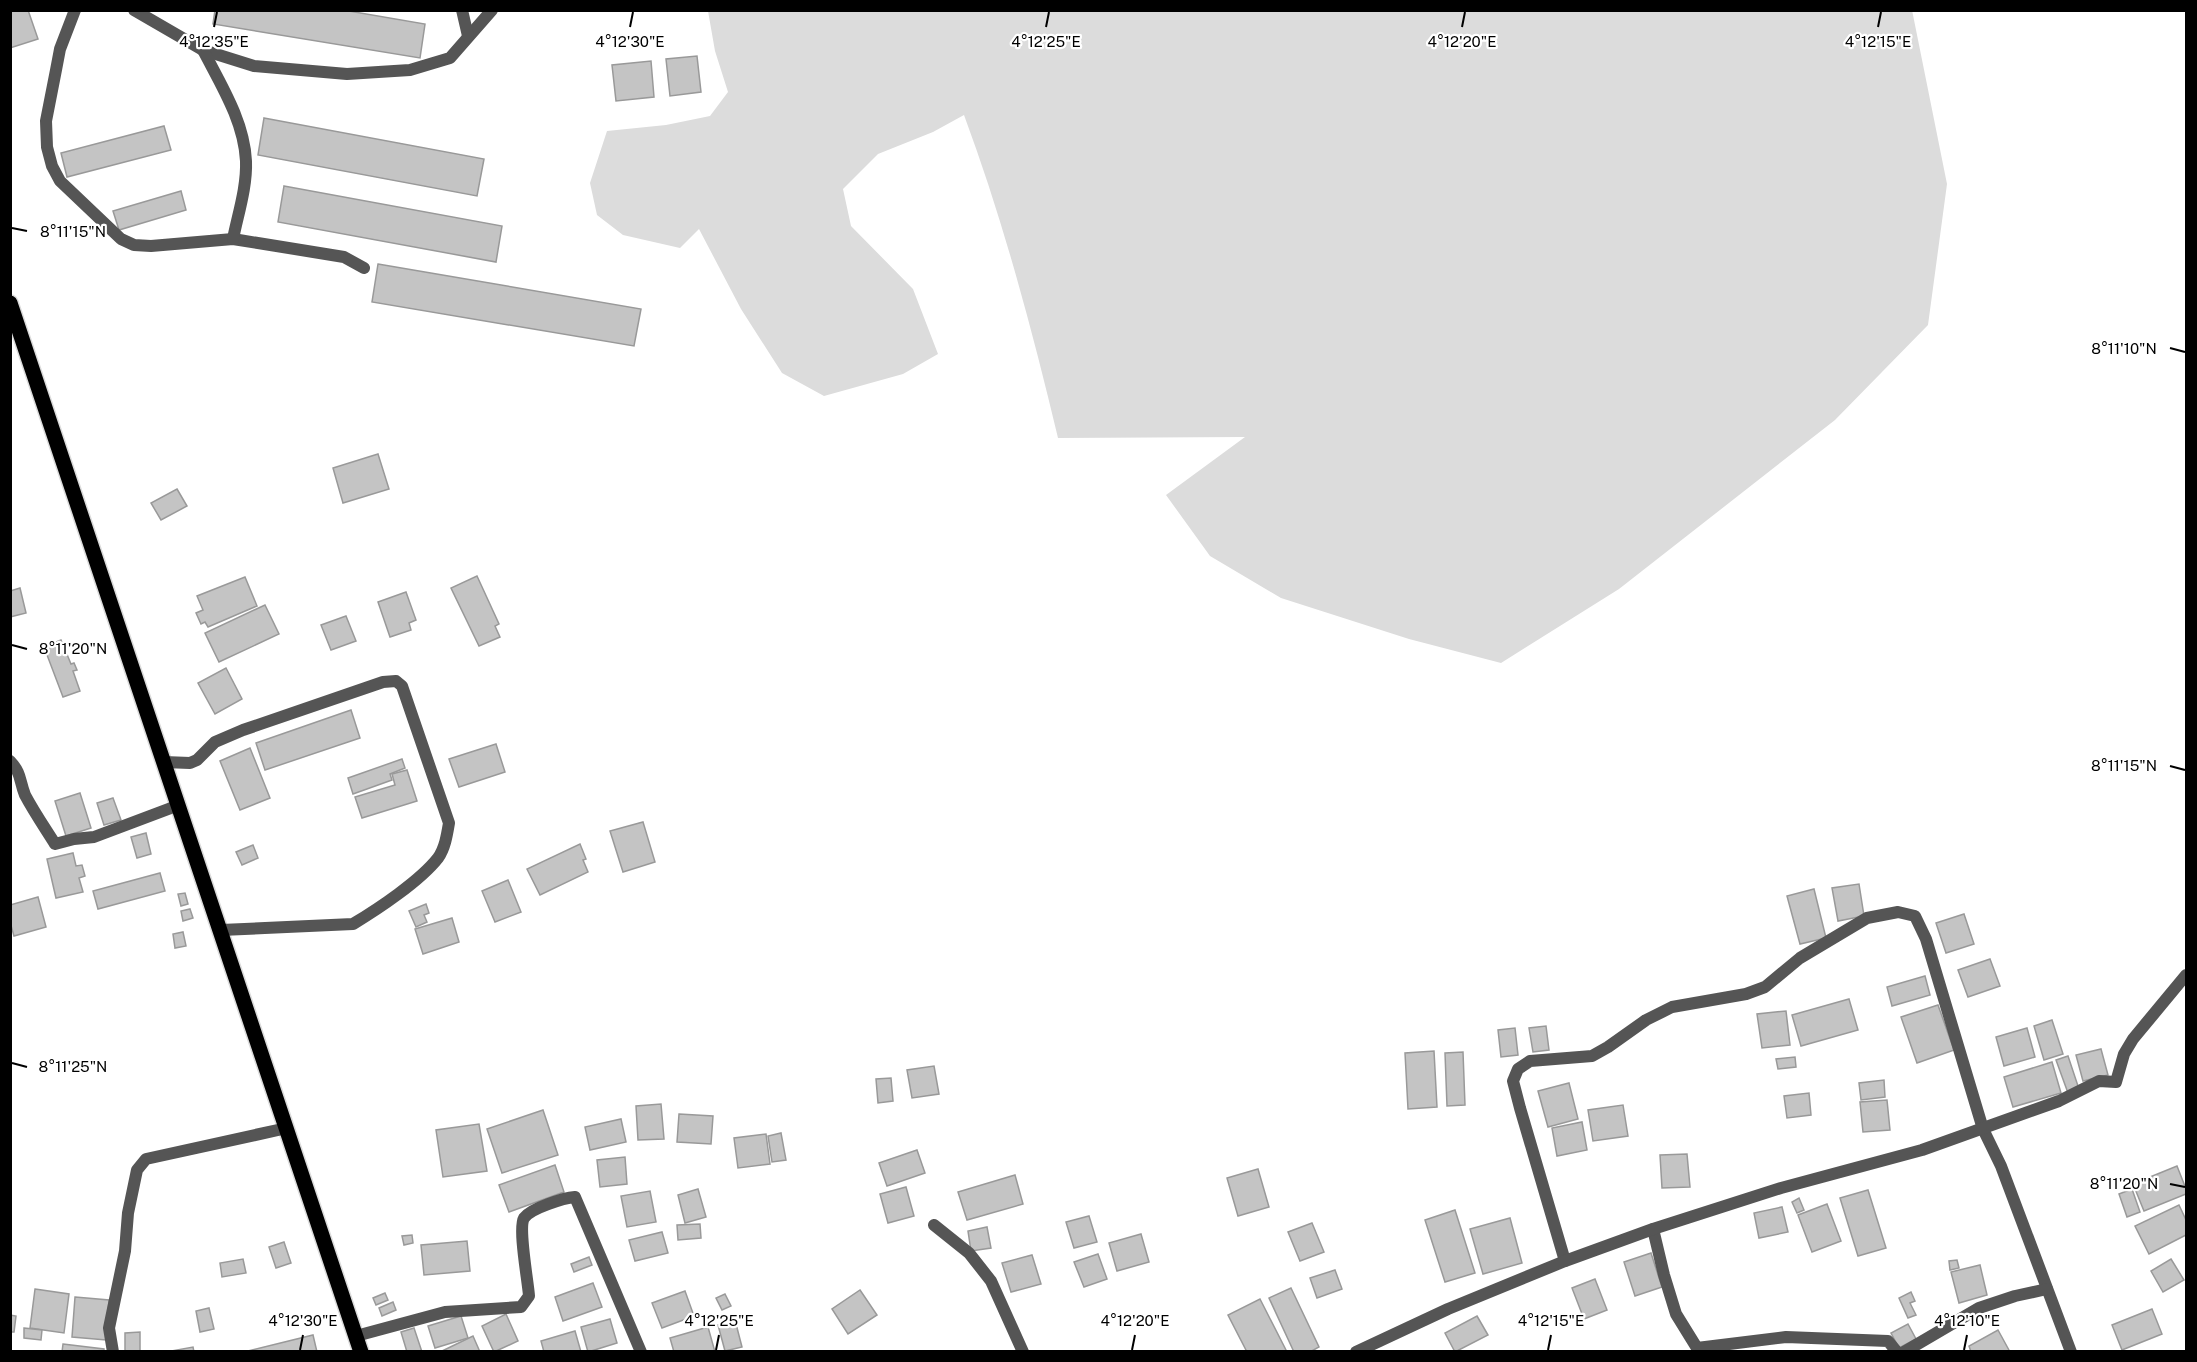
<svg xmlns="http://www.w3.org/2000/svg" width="2197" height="1362" font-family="'Public Sans',sans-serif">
	<rect width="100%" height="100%" fill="#fff"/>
	<path fill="#dcdcdc" d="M1912,10l35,174 -19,141 -93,95 -216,169 -118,74 -92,-24 -128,-41 -71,-42 -44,-61 79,-58 -187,1c-26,-109 -55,-218 -94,-323l-31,17 -55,22 -35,35 8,37 62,63 25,65 -35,20 -79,22 -42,-23 -41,-64 -42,-80 -19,19 -57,-13 -26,-20 -7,-32 17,-52 59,-6 44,-9 18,-24 -13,-41 -7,-40z"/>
	<g fill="#c4c4c4" stroke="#999" stroke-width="1.5">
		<polygon points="10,10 28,10 38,39 10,48"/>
		<polygon points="215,10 343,10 425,24 420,58 213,24"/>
		<polygon points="697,56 701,92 670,96 666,59"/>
		<polygon points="651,61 654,97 616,101 612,65"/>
		<polygon points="264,118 484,159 477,196 258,155"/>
		<polygon points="164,126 171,150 67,177 61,153"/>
		<polygon points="284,186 502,226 496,262 278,222"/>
		<polygon points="181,191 186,210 119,230 113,211"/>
		<polygon points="378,264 641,309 634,346 372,302"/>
		<polygon points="378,454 389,489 343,503 333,468"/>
		<polygon points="177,489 187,506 161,520 151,503"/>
		<polygon points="477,576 499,624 495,626 500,637 479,646 451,588"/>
		<polygon points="245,577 257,606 208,627 205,622 201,624 196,613 203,610 197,596"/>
		<polygon points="20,588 26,613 10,617 10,591"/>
		<polygon points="406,592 416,620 409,623 411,630 390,637 378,602"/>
		<polygon points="265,605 279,634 219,662 205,633"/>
		<polygon points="346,616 356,641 331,650 321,625"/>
		<polygon points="61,640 71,664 74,663 77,670 73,671 80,691 63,697 44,647"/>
		<polygon points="226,668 242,699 215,714 198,683"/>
		<polygon points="351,710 360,738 265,770 256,743"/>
		<polygon points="496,744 505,772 459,787 449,759"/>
		<polygon points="250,748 270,798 240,810 220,761"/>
		<polygon points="402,759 405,768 390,774 392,780 353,794 348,778"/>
		<polygon points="407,770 417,801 362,818 355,797 395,785 392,774"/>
		<polygon points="80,793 91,828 66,836 55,801"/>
		<polygon points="113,798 121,820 104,825 97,803"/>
		<polygon points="643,822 655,862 623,872 610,831"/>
		<polygon points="146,833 151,854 137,858 131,837"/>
		<polygon points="580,844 586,859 583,860 588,872 540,895 527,869"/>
		<polygon points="253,845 258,858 242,865 236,852"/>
		<polygon points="73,853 76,866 82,865 85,876 79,878 83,892 56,898 47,859"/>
		<polygon points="160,873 165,891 98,909 93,891"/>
		<polygon points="508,880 521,912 495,922 482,891"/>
		<polygon points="1859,884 1864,916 1838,921 1832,888"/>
		<polygon points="1814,889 1826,938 1800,944 1787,896"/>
		<polygon points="185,893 188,904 181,906 178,894"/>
		<polygon points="38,897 46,927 14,936 10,922 10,905"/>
		<polygon points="426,904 429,913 424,915 427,922 416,927 409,911"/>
		<polygon points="190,909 193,918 183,921 181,911"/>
		<polygon points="1964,914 1974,944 1946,953 1936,923"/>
		<polygon points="452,918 459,942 423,954 415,929"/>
		<polygon points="183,932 186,946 175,948 173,934"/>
		<polygon points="1990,959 2000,986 1968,997 1958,970"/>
		<polygon points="1925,976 1930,995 1892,1006 1887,987"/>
		<polygon points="1849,999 1858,1030 1801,1046 1792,1015"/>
		<polygon points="1938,1005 1954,1050 1917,1063 1901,1017"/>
		<polygon points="1786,1011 1790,1045 1762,1048 1757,1014"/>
		<polygon points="2052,1020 2063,1054 2044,1060 2034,1026"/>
		<polygon points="1546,1026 1549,1050 1533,1052 1529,1028"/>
		<polygon points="1515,1028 1518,1055 1501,1057 1498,1030"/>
		<polygon points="2027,1028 2035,1057 2004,1066 1996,1037"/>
		<polygon points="2101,1049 2108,1075 2083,1081 2076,1055"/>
		<polygon points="1434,1051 1437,1107 1408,1109 1405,1053"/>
		<polygon points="1463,1052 1465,1105 1447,1106 1445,1053"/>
		<polygon points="2068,1056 2079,1089 2068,1093 2056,1060"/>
		<polygon points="1795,1057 1796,1067 1778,1069 1776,1059"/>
		<polygon points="2052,1062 2061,1093 2013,1107 2004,1077"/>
		<polygon points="934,1066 939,1094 912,1098 907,1070"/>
		<polygon points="891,1078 893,1101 878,1103 876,1079"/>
		<polygon points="1884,1080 1885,1097 1861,1100 1859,1083"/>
		<polygon points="1569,1083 1578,1119 1548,1127 1538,1091"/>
		<polygon points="1809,1093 1811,1115 1787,1118 1784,1096"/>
		<polygon points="1887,1100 1890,1130 1863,1132 1860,1102"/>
		<polygon points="661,1104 664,1139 638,1140 636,1106"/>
		<polygon points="1623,1105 1628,1136 1593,1141 1588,1110"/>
		<polygon points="543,1110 558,1155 502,1173 487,1129"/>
		<polygon points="679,1114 713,1116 711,1144 677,1142"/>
		<polygon points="621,1119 626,1142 590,1150 585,1127"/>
		<polygon points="1582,1122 1587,1150 1557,1156 1552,1128"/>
		<polygon points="479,1124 487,1171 443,1177 436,1130"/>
		<polygon points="781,1133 786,1160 772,1162 768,1136"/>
		<polygon points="766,1134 770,1164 738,1168 734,1138"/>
		<polygon points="917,1150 925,1173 887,1186 879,1163"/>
		<polygon points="1687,1154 1690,1187 1662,1188 1660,1155"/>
		<polygon points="625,1157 627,1184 600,1187 597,1160"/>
		<polygon points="555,1165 564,1192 509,1212 499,1185"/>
		<polygon points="2177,1166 2186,1189 2186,1194 2144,1211 2133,1184"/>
		<polygon points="1258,1169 1269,1207 1238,1216 1227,1178"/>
		<polygon points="1015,1175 1023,1204 967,1220 958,1192"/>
		<polygon points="906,1187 914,1216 888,1223 880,1194"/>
		<polygon points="698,1189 706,1217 685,1223 678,1195"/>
		<polygon points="2132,1189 2140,1212 2127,1217 2119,1194"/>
		<polygon points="1868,1190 1886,1248 1858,1256 1840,1198"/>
		<polygon points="650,1191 656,1222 627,1227 621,1196"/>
		<polygon points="1799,1198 1804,1210 1797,1213 1792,1202"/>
		<polygon points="1827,1204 1841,1241 1812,1252 1798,1215"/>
		<polygon points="2179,1205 2186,1220 2186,1235 2149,1254 2135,1226"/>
		<polygon points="1782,1207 1788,1232 1759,1238 1754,1213"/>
		<polygon points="1455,1210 1475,1273 1445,1282 1425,1220"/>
		<polygon points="1089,1216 1097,1242 1074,1248 1066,1222"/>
		<polygon points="1510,1218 1522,1263 1483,1274 1470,1229"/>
		<polygon points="1312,1223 1324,1252 1300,1261 1288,1232"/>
		<polygon points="700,1224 701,1238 678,1240 677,1225"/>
		<polygon points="987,1227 991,1248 971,1251 968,1231"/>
		<polygon points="662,1232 668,1253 635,1261 629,1240"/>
		<polygon points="1141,1234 1149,1262 1117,1271 1109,1243"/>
		<polygon points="412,1235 413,1243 404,1245 402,1236"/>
		<polygon points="467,1241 470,1271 424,1275 421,1245"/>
		<polygon points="284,1242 291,1263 276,1268 269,1247"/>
		<polygon points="1651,1253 1662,1287 1635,1296 1624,1262"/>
		<polygon points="1098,1254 1107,1279 1084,1287 1074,1262"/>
		<polygon points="1032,1255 1041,1284 1011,1292 1002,1263"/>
		<polygon points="589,1257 592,1265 574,1272 571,1264"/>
		<polygon points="243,1259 246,1273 222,1277 220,1263"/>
		<polygon points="2171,1259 2184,1280 2163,1292 2151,1271"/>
		<polygon points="1957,1260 1959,1268 1950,1270 1949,1261"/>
		<polygon points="1980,1265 1987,1295 1959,1303 1951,1272"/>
		<polygon points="1335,1270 1342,1289 1317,1298 1310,1278"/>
		<polygon points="1595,1279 1607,1310 1584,1319 1572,1288"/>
		<polygon points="593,1283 602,1307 563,1321 555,1297"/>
		<polygon points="1291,1288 1319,1347 1310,1352 1294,1352 1269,1298"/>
		<polygon points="35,1289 69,1294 64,1333 30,1328"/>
		<polygon points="860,1290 877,1315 848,1334 832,1309"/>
		<polygon points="685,1291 694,1316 662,1328 652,1303"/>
		<polygon points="1911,1292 1915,1301 1910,1303 1916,1315 1908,1318 1899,1298"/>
		<polygon points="385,1293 388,1300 376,1305 373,1298"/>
		<polygon points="725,1294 731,1306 722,1310 716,1298"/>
		<polygon points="75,1297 109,1300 106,1340 72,1337"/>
		<polygon points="1260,1299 1287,1352 1247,1352 1228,1315"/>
		<polygon points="393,1302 396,1310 382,1316 379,1308"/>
		<polygon points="209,1308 214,1329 200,1332 196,1311"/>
		<polygon points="2152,1309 2162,1334 2122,1350 2112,1325"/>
		<polygon points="506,1314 518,1341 494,1352 482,1326"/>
		<polygon points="10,1315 16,1316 14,1332 10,1332"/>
		<polygon points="461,1316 468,1338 435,1348 428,1326"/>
		<polygon points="1477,1316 1488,1335 1455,1352 1445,1333"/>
		<polygon points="610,1319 617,1343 588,1352 581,1327"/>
		<polygon points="735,1320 742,1347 725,1351 718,1325"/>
		<polygon points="1908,1324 1916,1339 1899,1348 1891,1333"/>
		<polygon points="708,1327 715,1352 674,1352 670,1338"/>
		<polygon points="24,1328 42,1330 41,1340 24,1338"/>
		<polygon points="414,1328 422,1352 407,1352 401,1332"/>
		<polygon points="1998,1330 2010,1352 1971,1352 1969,1346"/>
		<polygon points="575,1331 581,1352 544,1352 541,1341"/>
		<polygon points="140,1332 140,1352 125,1352 125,1333"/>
		<polygon points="313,1335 317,1352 244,1352"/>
		<polygon points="473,1336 480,1352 440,1352"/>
		<polygon points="63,1344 104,1349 104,1352 62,1352"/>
		<polygon points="193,1347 194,1352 166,1352"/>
	</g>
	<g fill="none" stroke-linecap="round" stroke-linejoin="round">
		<g stroke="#dbdbdb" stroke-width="18">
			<polyline id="primary" points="10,303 361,1352"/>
		</g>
		<g stroke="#555" stroke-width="12">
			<polyline points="75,10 60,49 56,70 46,121 47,147 52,166 60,181 121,239 134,245 151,246 233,239 344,257 364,268"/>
			<polyline points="134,10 203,50 254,66 347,74 410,70 450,58 492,10"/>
			<polyline points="462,10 468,36"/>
			<path d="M203,50c18,35 41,71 43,111 1,26 -8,53 -13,78"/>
			<path d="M10,761c12,13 9,19 15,34 9,17 20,33 30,49l19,-5 20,-2 85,-32"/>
			<path d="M164,762l26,1 7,-3 18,-18 28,-12 140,-48 13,-1 6,5 47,137c-2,12 -4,25 -11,35 -18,23 -60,51 -85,66l-132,6"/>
			<polyline points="934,1225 969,1253 991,1281 1023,1352"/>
			<polyline points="1653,1229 1664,1275 1676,1314 1697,1348 1786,1337 1888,1341 1897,1352"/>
			<polyline points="1565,1261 1520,1108 1513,1081 1518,1069 1530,1061 1592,1056 1608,1047 1646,1020 1672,1007 1746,994 1765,987 1800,958 1867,918 1898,912 1915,916 1926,939 1983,1129 2001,1166 2071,1352"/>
			<path d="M356,1336l89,-24 76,-5 8,-11c-1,-15 -11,-68 -5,-78 7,-10 40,-20 51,-21l66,155"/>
			<polyline points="113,1352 109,1328 125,1251 128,1213 137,1170 146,1159 287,1128"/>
			<polyline points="1356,1352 1448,1309 1565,1261 1653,1229 1781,1188 1922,1150 2059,1101 2099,1081 2116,1082 2124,1054 2133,1039 2186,975"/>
			<polyline points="1904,1352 1979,1308 2015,1296 2047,1289"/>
		</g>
		<use href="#primary" stroke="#000" stroke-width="15"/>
	</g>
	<path fill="none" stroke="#000" stroke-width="2" d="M214,27l3,-15M630,27l3,-15M1046,27l3,-15M1462,27l3,-15M1878,27l3,-15M12,228l15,3M2170,348l15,4M12,645l15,4M2170,766l15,4M12,1063l15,4M2170,1184l15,3M300,1350l3,-15M716,1350l3,-15M1132,1350l3,-15M1548,1350l3,-15M1964,1350l3,-15"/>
	<g font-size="15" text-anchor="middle" fill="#000" stroke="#fff" stroke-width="4.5" stroke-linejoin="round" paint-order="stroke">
		<text x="214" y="47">4°12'35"E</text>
		<text x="630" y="47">4°12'30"E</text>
		<text x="1046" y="47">4°12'25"E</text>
		<text x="1462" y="47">4°12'20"E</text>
		<text x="1878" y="47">4°12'15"E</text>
		<text x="73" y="237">8°11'15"N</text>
		<text x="2124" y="354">8°11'10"N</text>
		<text x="73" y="654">8°11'20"N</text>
		<text x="2124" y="771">8°11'15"N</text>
		<text x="73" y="1072">8°11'25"N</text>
		<text x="2124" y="1189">8°11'20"N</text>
		<text x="303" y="1326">4°12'30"E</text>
		<text x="719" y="1326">4°12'25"E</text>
		<text x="1135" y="1326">4°12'20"E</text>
		<text x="1551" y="1326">4°12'15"E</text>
		<text x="1967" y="1326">4°12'10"E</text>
	</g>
	<rect width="2197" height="1362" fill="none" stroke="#000000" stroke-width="24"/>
</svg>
